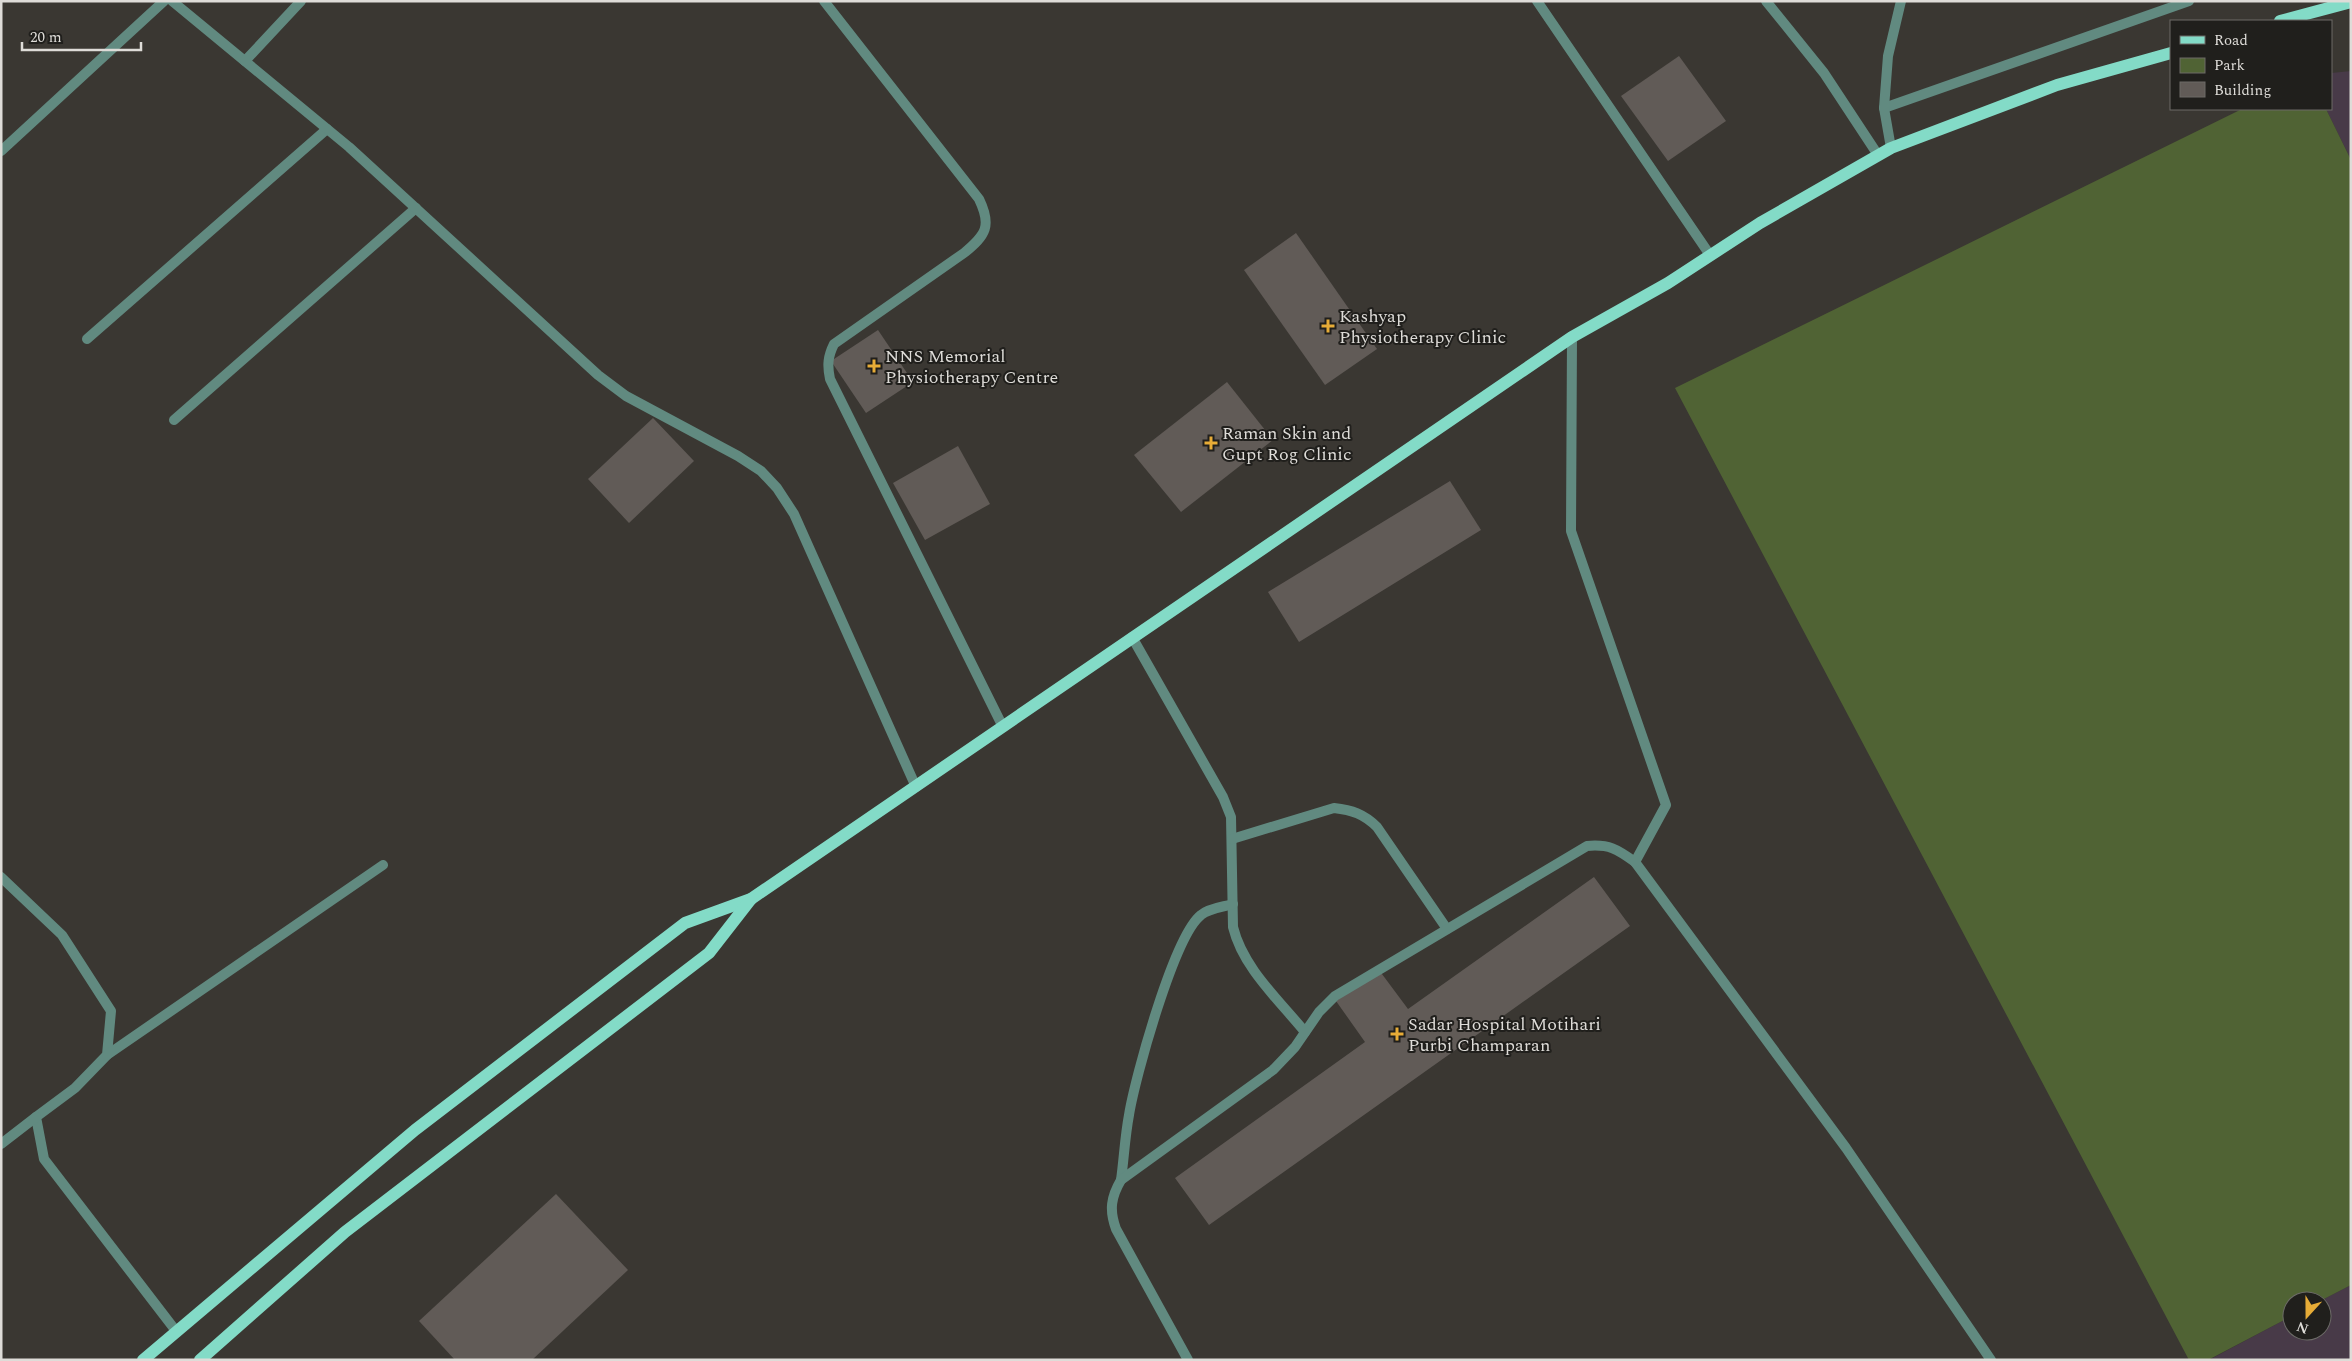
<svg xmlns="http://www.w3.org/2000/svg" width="2352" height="1361" font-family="Spectral,serif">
	<rect width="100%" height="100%" fill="#3a3732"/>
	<g fill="#483a48">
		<polygon points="2351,71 2351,160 2326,109 2331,109 2331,73"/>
		<polygon points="2351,1285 2351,1360 2209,1360 2292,1316 2292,1331 2322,1331 2322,1301 2320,1301"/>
	</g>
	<polygon fill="#506334" points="2242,109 2326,109 2351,160 2351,1285 2320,1301 2292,1301 2292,1316 2208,1360 2189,1360 1675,388"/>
	<g fill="#615b57">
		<polygon points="1679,56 1726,121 1668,161 1621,96"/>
		<polygon points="1296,233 1377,349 1325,385 1244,270"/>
		<polygon points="878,330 913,382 866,413 831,361"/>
		<polygon points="1227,382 1273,440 1181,512 1134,455"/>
		<polygon points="653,418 694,461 629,523 588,479"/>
		<polygon points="958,446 990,504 925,540 893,483"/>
		<polygon points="1450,481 1481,530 1299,642 1268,592"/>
		<polygon points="1594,877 1630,926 1209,1225 1175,1178 1365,1042 1336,1001 1379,970 1408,1009"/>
		<polygon points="556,1194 628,1270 532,1360 455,1360 419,1321"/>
	</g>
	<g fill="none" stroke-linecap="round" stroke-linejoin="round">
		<g stroke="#618a80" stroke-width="10">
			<path d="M824,1l155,198c13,27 7,36 -15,54l-130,91c-6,12 -7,21 -4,35l173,348"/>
			<polyline points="1,151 164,1"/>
			<polyline points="87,339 327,129"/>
			<polyline points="174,420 416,208"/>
			<path d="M1132,637l91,160 8,20 2,110c10,41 46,73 72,105"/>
			<path d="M1232,839l102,-31c18,2 30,6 43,19l70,102"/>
			<path d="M1121,1180c3,-22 4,-44 8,-65 6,-37 45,-179 72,-200 8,-7 22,-8 32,-11"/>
			<path d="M1188,1360l-72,-131c-7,-19 -5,-32 5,-49l152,-110 22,-23 24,-35 16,-16 252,-150c22,-2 30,3 48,16l211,286 145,212"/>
		</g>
		<g stroke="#618a80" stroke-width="10">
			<polyline points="172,1 349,147 598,375 626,396 738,456 761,471 777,488 794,514 916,787"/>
			<polyline points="1537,1 1710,255"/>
			<polyline points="1766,1 1824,73 1878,155"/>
			<polyline points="245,61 301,1"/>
			<polyline points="1884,108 2189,1"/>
			<polyline points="1891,148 1884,108 1888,56 1901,1"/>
			<polyline points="1572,337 1571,531 1666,805 1635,862"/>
			<polyline points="1,877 62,935 111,1011 107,1055 75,1088 36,1117 44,1159 176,1331"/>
			<polyline points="107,1055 383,865"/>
			<polyline points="1,1144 36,1117"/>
		</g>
		<g stroke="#83dbc7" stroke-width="12">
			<polyline points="2280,21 2351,2"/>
			<polyline points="143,1360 415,1130 685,923 751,899 1572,337 1668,283 1760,223 1891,148 2057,85 2171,53"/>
			<polyline points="200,1360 345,1232 709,953 751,899"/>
		</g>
	</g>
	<g fill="#e7ac37" stroke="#201f1c" stroke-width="2">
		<path d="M1325.5 318.5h5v5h5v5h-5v5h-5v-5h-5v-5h5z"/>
		<path d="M871.5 358.5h5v5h5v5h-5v5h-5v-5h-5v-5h5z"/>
		<path d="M1208.5 435.5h5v5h5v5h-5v5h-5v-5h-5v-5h5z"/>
		<path d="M1394.5 1026.5h5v5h5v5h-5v5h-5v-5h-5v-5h5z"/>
	</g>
	<g text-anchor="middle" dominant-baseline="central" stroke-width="4" stroke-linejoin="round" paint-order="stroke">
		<g font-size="18" fill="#dedcd8" stroke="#201f1c" text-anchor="start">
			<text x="1339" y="316">Kashyap<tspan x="1339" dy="21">Physiotherapy Clinic</tspan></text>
			<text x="885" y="356">NNS Memorial<tspan x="885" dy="21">Physiotherapy Centre</tspan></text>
			<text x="1222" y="433">Raman Skin and<tspan x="1222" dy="21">Gupt Rog Clinic</tspan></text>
			<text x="1408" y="1024">Sadar Hospital Motihari<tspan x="1408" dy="21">Purbi Champaran</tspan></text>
		</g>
	</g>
	<rect width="2352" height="1361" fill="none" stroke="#dedcd8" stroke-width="5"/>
	<rect x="2170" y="20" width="162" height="90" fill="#201f1c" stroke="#6c6b67"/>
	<rect x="2180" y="36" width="25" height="8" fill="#83dbc7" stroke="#6c6b67"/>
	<text x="2214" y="45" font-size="15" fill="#dedcd8">Road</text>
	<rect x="2180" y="58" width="25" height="15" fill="#506334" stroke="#6c6b67"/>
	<text x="2214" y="70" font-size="15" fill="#dedcd8">Park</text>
	<rect x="2180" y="82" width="25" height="15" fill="#615b57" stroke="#6c6b67"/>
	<text x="2214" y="95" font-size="15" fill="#dedcd8">Building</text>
	<g transform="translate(2307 1316) rotate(201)"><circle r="24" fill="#201f1c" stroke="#6c6b67"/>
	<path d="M0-4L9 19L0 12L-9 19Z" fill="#e7ac37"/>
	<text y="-8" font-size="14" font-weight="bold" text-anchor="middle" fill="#dedcd8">N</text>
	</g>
	<path d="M22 42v8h119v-8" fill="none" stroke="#dedcd8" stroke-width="2.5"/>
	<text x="30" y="42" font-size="15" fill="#dedcd8" stroke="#201f1c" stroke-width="4" paint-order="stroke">20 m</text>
</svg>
